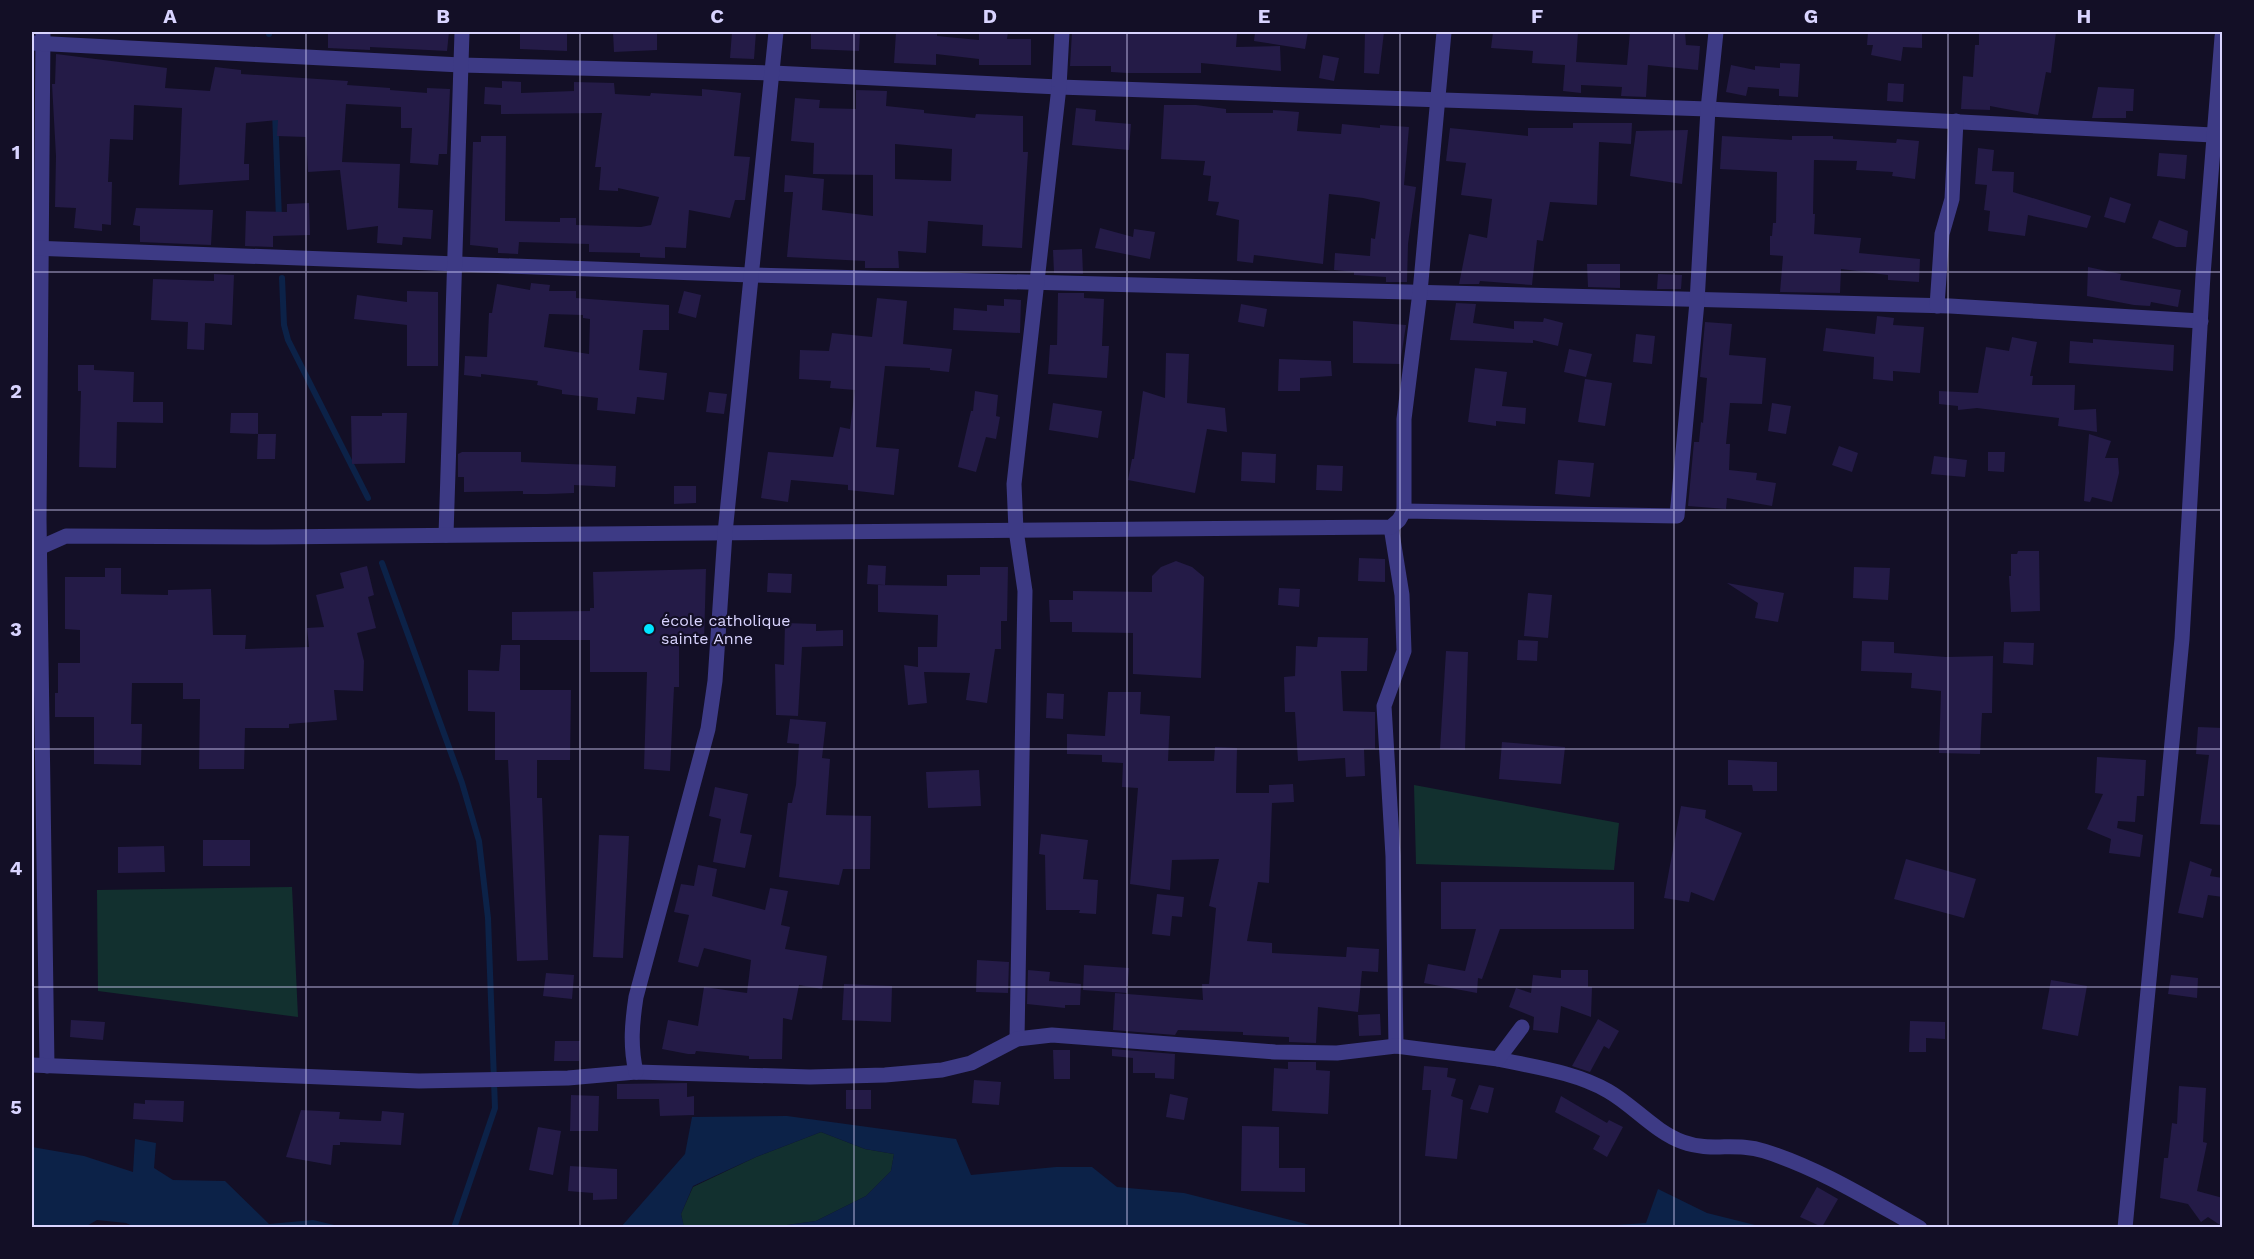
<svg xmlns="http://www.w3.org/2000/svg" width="2254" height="1259" font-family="'Work Sans',sans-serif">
	<rect width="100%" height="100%" fill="#130f26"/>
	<g fill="#12302f">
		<polygon points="1414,785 1619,823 1614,870 1416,864"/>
		<polygon points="292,887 298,1017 98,991 97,890"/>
		<polygon points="821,1132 865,1149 894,1154 891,1171 866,1196 816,1221 773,1227 684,1228 681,1214 693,1187 756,1157"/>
	</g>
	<g fill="#0c2248">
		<polygon points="787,1116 956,1139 971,1175 1056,1167 1092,1167 1117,1187 1184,1193 1318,1227 773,1227 816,1221 866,1196 891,1171 894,1154 865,1149 821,1132 756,1157 693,1186 681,1214 684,1227 621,1227 685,1154 692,1117"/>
		<polygon points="135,1139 156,1143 154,1168 173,1180 225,1181 269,1224 313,1220 343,1227 137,1228 126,1223 97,1220 85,1227 32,1227 32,1147 84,1156 133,1172"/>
		<polygon points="1658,1189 1707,1213 1763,1227 1586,1227 1646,1223"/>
	</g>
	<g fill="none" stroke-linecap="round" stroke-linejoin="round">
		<g stroke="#0c2248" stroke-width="6">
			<polyline points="269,32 269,34"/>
			<polyline points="275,112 279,219"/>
			<polyline points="282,278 284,325 288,340 368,498"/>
			<polyline points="382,563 462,783 479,841 488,918 495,1108 454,1228"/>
		</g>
	</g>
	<g fill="#241b47" fill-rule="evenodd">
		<polygon points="328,32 449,32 447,51 370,47 370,50 328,48"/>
		<polygon points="520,32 567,32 567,51 520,49"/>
		<polygon points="613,32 657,32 657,50 614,52"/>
		<polygon points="732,32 756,32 754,59 730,58"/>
		<polygon points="811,32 860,32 859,51 811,49"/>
		<polygon points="896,32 937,32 937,36 979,40 979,32 1008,32 1007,39 1031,39 1031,65 979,65 979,59 936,54 936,65 894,63"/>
		<polygon points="1072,32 1237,34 1236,47 1280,46 1281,71 1201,63 1201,73 1127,73 1111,72 1111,66 1070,66"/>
		<polygon points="1255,32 1308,32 1305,49 1254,41"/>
		<polygon points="1365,32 1384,32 1379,74 1364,73"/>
		<polygon points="1493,32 1578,32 1576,62 1627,65 1630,32 1685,32 1686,45 1700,46 1698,70 1648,65 1646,97 1621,96 1622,87 1581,85 1581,93 1563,91 1565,65 1532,63 1533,51 1491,48"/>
		<polygon points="1868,32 1922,32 1922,48 1903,47 1901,61 1871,55 1873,45 1867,45"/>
		<polygon points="1979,32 2056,32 2051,73 2046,72 2038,115 1990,106 1990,110 1961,109 1963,76 1973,77 1975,45 1979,45"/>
		<polygon points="56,54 167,68 165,88 210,91 215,67 241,70 241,74 348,81 347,85 390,88 390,90 427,93 427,88 450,89 447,154 439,154 438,165 410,163 412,128 401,128 401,107 346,104 342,162 400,164 398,208 433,210 431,239 403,237 402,245 377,243 378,226 347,230 340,170 308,172 306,137 277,136 278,120 246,123 244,164 249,164 249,180 179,185 182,108 134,105 133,140 110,139 108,182 112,182 111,225 102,224 102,231 74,228 76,208 55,207 56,156 52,84 55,84"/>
		<polygon points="1323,55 1339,58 1334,81 1319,78"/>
		<polygon points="1780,63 1800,64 1798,97 1779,96 1779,89 1748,87 1746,96 1726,92 1731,65 1755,70 1755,66 1780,68"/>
		<polygon points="502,81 521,82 521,93 574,91 574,82 614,83 615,94 650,96 651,93 702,96 702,89 741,93 734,156 750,157 745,200 735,200 730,218 689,210 686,248 665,247 665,258 640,257 640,253 589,252 589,244 519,242 518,254 498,253 498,248 470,245 473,142 481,142 481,136 506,136 505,221 560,222 560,218 576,218 576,225 641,227 651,225 659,197 618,188 618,191 599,190 601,167 595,167 602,113 501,114 501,105 484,104 485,87 502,88"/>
		<polygon points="1888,83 1904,84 1903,102 1887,101"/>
		<polygon points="2098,87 2134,89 2133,111 2126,111 2126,118 2092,118"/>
		<path d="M856,90l31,1 -1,15 38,4v3l51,5 1,-4 47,2v36h5l-6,96 -40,-2 1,-21 -55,-4 -2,32 -28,-2 1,17h-34v-7l-78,-4 6,-65h-9l1,-17 39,4 -2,31 51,6v-41l-60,-1 1,-31 -23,-2 4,-43 25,2 -1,8 37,1zM895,144l57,5 -1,32 -56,-2z"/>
		<polygon points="1164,105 1196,105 1226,109 1226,113 1273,113 1273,110 1299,112 1297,131 1341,134 1342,124 1380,128 1380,125 1409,127 1404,185 1416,187 1408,244 1407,282 1386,282 1386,277 1354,275 1354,272 1334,270 1335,253 1370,256 1371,238 1375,239 1380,202 1363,198 1329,194 1323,264 1254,255 1253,263 1237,261 1239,220 1216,215 1219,202 1208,201 1211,176 1203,175 1205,161 1161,159"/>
		<polygon points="1076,108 1096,110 1095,121 1131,124 1129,150 1072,145"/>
		<polygon points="1573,123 1632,123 1631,144 1599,142 1597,205 1550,202 1543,241 1537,240 1532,285 1480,281 1479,284 1459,284 1469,234 1487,238 1492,199 1461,195 1466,163 1446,161 1450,128 1528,136 1528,128 1573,128"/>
		<polygon points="1688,130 1682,184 1630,176 1636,131"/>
		<polygon points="1722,136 1792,140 1792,136 1833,136 1833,139 1896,143 1897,139 1919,141 1915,179 1892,176 1893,172 1856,170 1857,161 1814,160 1813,214 1815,214 1814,234 1861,238 1859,253 1920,259 1919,282 1888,280 1888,275 1841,269 1840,293 1780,292 1783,256 1770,255 1770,236 1772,236 1773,223 1776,223 1777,172 1720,169"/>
		<polygon points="1978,148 1994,150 1992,171 2014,172 2013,192 2091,216 2087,228 2028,215 2025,236 1988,231 1990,211 1984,210 1987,185 1975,184"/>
		<polygon points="2159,153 2187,155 2185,179 2157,176"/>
		<polygon points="2110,197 2131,204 2125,223 2104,217"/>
		<polygon points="309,203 310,235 273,236 273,247 245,246 246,211 287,212 287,204"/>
		<polygon points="136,208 213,210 211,245 140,242 140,226 133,225"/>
		<polygon points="2159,220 2188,231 2186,247 2176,247 2152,238"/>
		<polygon points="1100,228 1133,237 1134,229 1155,232 1150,259 1095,248"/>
		<polygon points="1082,249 1083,274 1054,273 1053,250"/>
		<polygon points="1587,264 1620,264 1620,288 1588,287"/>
		<polygon points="2088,267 2121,274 2120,280 2181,290 2178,307 2151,302 2150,306 2134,305 2087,296"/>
		<polygon points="214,274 234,275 232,325 205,323 204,350 187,349 188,322 151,320 153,279 214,281"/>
		<polygon points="1658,274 1682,275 1681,289 1657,289"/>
		<path d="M531,283l19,2 -1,6h27v7l93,7v25h-26l-4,40 28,3 -3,27 -27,-3 -2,17 -38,-4 1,-12 -36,-4v-4l-25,-5 1,-4 -57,-7v3l-17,-2 1,-19 22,1 2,-44h3l5,-29 33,6zM549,314l34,1v3l7,1 -1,35 -45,-7z"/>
		<polygon points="407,291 438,292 438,366 407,366 407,325 354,319 357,295 407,302"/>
		<polygon points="684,291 701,295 696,318 678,313"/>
		<polygon points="1058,293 1084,293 1084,298 1104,299 1102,346 1109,346 1107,378 1048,374 1050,345 1057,345"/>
		<polygon points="877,298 907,301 903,344 952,349 949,372 930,370 930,368 885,366 876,447 899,449 894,495 848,490 848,485 791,480 788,502 761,498 768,452 833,457 840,427 850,429 855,390 830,388 831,381 799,379 800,350 829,351 832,333 872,337"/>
		<polygon points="1004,299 1021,300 1020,333 953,330 954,308 987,311 987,305 1004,306"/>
		<polygon points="1456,303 1476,304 1473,323 1514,329 1514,321 1543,322 1544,318 1563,323 1558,346 1533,340 1533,343 1450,340"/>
		<polygon points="1241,304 1267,309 1264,327 1238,322"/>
		<polygon points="1877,316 1894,318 1893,325 1924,327 1920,373 1893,371 1893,381 1873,379 1874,357 1823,351 1826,328 1875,334"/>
		<polygon points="1353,321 1406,325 1400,364 1353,363"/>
		<polygon points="1705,322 1732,324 1729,355 1766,358 1762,404 1730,403 1726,444 1730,444 1729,470 1757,473 1756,480 1776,483 1772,506 1727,498 1726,509 1688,506 1694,442 1699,442 1701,422 1703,423 1707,378 1700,377"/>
		<polygon points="1636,334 1655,336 1652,364 1633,362"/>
		<polygon points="2012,337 2037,342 2030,376 2033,376 2032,385 2075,385 2074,410 2096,409 2097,432 2058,426 2059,418 1977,408 1958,410 1958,406 1939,404 1939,391 1978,393 1986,347 2009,351"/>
		<polygon points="2093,339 2174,345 2173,371 2069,363 2070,341 2093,343"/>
		<polygon points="1569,349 1592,354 1586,377 1564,372"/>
		<polygon points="1166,353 1189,354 1187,403 1225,408 1227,432 1207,429 1195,493 1128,480 1132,459 1134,459 1143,391 1165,398"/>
		<polygon points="1279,359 1331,361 1332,376 1300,378 1300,391 1278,391"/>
		<polygon points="78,365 94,365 94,370 134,372 133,402 163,402 163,423 117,422 116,468 79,467 81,391 78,391"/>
		<polygon points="1475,368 1507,372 1502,406 1526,408 1525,424 1496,421 1496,426 1468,422"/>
		<polygon points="1585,379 1612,383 1605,426 1578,422"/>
		<polygon points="975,391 998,395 996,416 1000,417 996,439 986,437 976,472 958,467 971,411 973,411"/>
		<polygon points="709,392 727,394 724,414 706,412"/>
		<polygon points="1053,403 1102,411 1098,438 1049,430"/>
		<polygon points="1772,403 1791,406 1786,434 1768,431"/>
		<polygon points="231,413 258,413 258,434 230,433"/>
		<polygon points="382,413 407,413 405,463 352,464 351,416 382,416"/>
		<polygon points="258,434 276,434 275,459 257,459"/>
		<polygon points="2089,434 2111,441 2105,458 2118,458 2119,473 2112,502 2092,497 2090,502 2084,501"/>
		<polygon points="1839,446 1858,453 1852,472 1832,465"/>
		<polygon points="462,452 521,452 521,462 616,466 615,487 574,485 574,493 547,494 523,494 523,491 464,492 464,477 458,477 458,454"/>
		<polygon points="1242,452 1276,454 1275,483 1241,481"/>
		<polygon points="1988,452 2005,452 2004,472 1988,471"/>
		<polygon points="1934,456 1967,460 1965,477 1931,474"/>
		<polygon points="1558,460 1594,463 1590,497 1555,494"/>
		<polygon points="1317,465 1343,466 1342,491 1316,490"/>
		<polygon points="674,486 696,486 696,503 674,504"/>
		<polygon points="2018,551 2039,551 2040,611 2011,612 2009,576 2011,576 2011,554 2017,554"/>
		<polygon points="1359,558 1385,559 1385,582 1358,581"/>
		<polygon points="1176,561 1192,567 1204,577 1201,678 1133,674 1133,633 1072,632 1072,622 1050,622 1049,600 1073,600 1073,591 1152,592 1152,576 1161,567"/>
		<polygon points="868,565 886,566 885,585 867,584"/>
		<polygon points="367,566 374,595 368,597 376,628 357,633 364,661 363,691 334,690 337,720 289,724 289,728 245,728 244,769 199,769 200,699 183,699 183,683 132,683 131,724 142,724 141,765 94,764 94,717 55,717 55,693 58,693 58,663 80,663 80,630 65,629 65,577 105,577 105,568 121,568 121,594 168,595 168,590 211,589 213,635 246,635 245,649 309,647 307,628 324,627 316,595 344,588 340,573"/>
		<polygon points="980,567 1008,567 1007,621 1001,621 1001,649 995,649 987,703 966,700 970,673 924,672 927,703 908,705 904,665 918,667 918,647 937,647 938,615 878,612 878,585 947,586 947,575 980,575"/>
		<polygon points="1854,567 1890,568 1888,600 1853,598"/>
		<polygon points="706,569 704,645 679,643 679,687 674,687 670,771 644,769 647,672 590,672 590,640 512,640 512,612 590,611 590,608 594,608 593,572"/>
		<polygon points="768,573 792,574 791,593 767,592"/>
		<polygon points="1727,583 1784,593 1778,622 1755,618 1758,603"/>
		<polygon points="1279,588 1300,589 1299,607 1278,605"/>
		<polygon points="1528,593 1552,595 1548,638 1524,636"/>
		<polygon points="785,623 816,624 816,631 843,630 843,646 802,647 798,716 776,715 775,664 784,665"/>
		<polygon points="1318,637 1368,638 1367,671 1341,671 1343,711 1375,712 1375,749 1364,749 1365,776 1346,777 1345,758 1298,761 1295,712 1285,712 1284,677 1295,676 1296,646 1317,647"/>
		<polygon points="1518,640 1538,641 1537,661 1517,660"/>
		<polygon points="1862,641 1894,642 1894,653 1946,657 1993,656 1992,713 1982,713 1980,754 1939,753 1941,691 1911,688 1912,673 1861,671"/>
		<polygon points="2004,642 2034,643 2033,665 2003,663"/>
		<polygon points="501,645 520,645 520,690 571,690 570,760 537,760 537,798 542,798 548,960 517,961 508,760 495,760 495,712 468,711 468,670 499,671"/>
		<polygon points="1446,651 1468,652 1465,750 1440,749"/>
		<polygon points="1108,692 1141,692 1140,714 1170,716 1168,761 1214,761 1215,747 1237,748 1236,793 1269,793 1269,785 1293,784 1294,802 1272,803 1269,883 1258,882 1247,941 1272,943 1272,953 1346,957 1347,947 1379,949 1378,972 1362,971 1358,1012 1318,1007 1316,1043 1289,1042 1289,1037 1243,1035 1243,1032 1178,1030 1175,1035 1113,1030 1115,993 1203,1000 1202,984 1209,984 1216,908 1209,906 1219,859 1172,860 1170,890 1130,884 1138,788 1122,787 1123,763 1102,762 1102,755 1067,754 1067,734 1105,736"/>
		<polygon points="1047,693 1064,694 1063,719 1046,718"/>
		<polygon points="790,719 826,722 822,758 830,759 826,815 871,816 870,869 843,869 839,885 779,877 788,803 792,803 796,785 799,744 787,743"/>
		<polygon points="2198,727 2223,728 2223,825 2200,824 2209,755 2196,754"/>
		<polygon points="1502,742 1565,747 1561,784 1499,779"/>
		<polygon points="2097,757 2146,760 2144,796 2137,796 2135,822 2118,821 2117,828 2143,835 2140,857 2109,853 2111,839 2087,829 2103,794 2095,793"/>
		<polygon points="1728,760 1777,762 1777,791 1753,791 1752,785 1728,785"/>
		<polygon points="979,770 981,806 928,808 926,772"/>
		<polygon points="715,787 748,794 740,833 752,835 745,868 713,862 721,819 709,816"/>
		<polygon points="1681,806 1706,810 1705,818 1742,833 1714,901 1691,892 1689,902 1664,898"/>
		<polygon points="1041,834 1088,840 1083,879 1098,880 1096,914 1079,913 1080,910 1046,910 1045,855 1039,854"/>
		<polygon points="599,835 629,836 623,958 593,957"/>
		<rect x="203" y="840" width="47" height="26"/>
		<polygon points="164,846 165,872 118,873 118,847"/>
		<polygon points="1906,859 1976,879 1964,918 1894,899"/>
		<polygon points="2190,861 2212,869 2210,876 2223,878 2223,897 2208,895 2203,918 2178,913"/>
		<polygon points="698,865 717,869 712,896 765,910 770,888 788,891 781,925 790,927 785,949 827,956 822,989 799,985 792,1020 783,1018 782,1059 749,1059 749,1056 696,1051 695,1054 688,1054 662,1049 668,1020 698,1026 704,987 747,993 751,960 704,948 698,967 678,962 689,915 674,912 681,884 694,886"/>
		<polygon points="1441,882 1634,882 1634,929 1500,929 1482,979 1478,978 1477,993 1424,983 1428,964 1465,971 1476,929 1441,929"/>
		<polygon points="1157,894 1184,897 1182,917 1172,916 1170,936 1152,934"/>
		<polygon points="977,960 1009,962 1008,993 976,992"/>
		<polygon points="1084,965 1129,968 1127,993 1083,990"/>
		<polygon points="1028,970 1050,972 1049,981 1081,984 1080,1005 1065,1005 1065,1008 1027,1004"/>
		<polygon points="1561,970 1588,970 1588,987 1592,987 1591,1017 1561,1006 1558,1033 1533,1030 1534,1017 1509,1007 1516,988 1531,993 1533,975 1561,978"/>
		<polygon points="546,973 574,975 572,999 543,996"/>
		<polygon points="2171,975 2198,978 2197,998 2168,994"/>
		<polygon points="2051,980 2087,986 2078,1036 2042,1029"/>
		<polygon points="844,984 892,986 891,1022 842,1020"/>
		<polygon points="1380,1014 1381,1035 1359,1036 1358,1015"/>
		<polygon points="1598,1019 1619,1031 1609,1049 1604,1046 1590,1072 1572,1066"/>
		<polygon points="71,1020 105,1022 103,1040 70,1037"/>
		<polygon points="1910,1021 1945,1022 1945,1039 1926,1038 1926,1052 1909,1052"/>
		<polygon points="555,1041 580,1041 579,1061 554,1061"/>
		<polygon points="1112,1049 1175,1054 1174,1079 1155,1078 1155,1073 1133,1073 1133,1058 1112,1056"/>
		<polygon points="1053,1050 1070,1050 1070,1079 1054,1079"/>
		<polygon points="1288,1062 1316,1062 1316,1070 1330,1071 1328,1114 1272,1111 1274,1068 1288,1069"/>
		<polygon points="1424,1066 1448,1068 1447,1077 1456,1079 1451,1096 1463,1100 1457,1159 1425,1156 1431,1090 1422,1090"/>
		<polygon points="974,1080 1001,1082 999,1105 972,1103"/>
		<polygon points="687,1083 687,1097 694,1096 694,1115 660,1116 659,1099 617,1099 617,1084"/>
		<polygon points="1479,1085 1494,1088 1488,1113 1470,1109"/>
		<polygon points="2179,1086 2206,1088 2203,1142 2207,1143 2197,1191 2223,1198 2223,1227 2208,1217 2201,1222 2188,1204 2160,1198 2164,1158 2168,1158 2172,1123 2177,1124"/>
		<rect x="846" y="1090" width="25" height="19"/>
		<polygon points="1170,1094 1188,1098 1184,1120 1166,1117"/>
		<polygon points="571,1095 599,1096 598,1131 570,1131"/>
		<polygon points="1561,1096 1607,1123 1609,1120 1623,1127 1607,1157 1593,1149 1600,1136 1555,1112"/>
		<polygon points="145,1100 184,1101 183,1122 133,1119 134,1103 145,1104"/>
		<polygon points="301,1110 340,1112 339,1119 381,1121 382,1111 404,1113 401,1145 340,1142 340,1145 333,1145 331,1165 286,1157"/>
		<polygon points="1242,1126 1279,1127 1279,1168 1305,1168 1305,1192 1241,1191"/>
		<polygon points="538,1127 561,1131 553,1175 529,1170"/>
		<polygon points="570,1166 617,1169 617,1199 593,1200 593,1193 568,1191"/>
		<polygon points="1817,1187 1838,1199 1822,1227 1800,1217"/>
	</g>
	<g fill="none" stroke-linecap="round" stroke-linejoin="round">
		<g stroke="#3d3a85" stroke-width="15">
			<polyline points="43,32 39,519 47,1066"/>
			<polyline points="32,43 461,65 773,73 1059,87 1708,109 2213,135"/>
			<polyline points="32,248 751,275 1950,306 2201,321"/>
			<polyline points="1937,306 1942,234 1952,199 1956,121"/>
			<polyline points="1404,511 1404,419 1420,292 1444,32"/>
			<polyline points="1391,527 1402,595 1404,651 1384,706 1393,856 1396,1046"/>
			<polyline points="446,535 462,32"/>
			<polyline points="32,548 39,548 66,536 268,537 1391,527 1399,520 1404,511 1677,516 1697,302 1708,109 1716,32"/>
			<polyline points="1017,1039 1025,591 1016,530 1014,484 1059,87 1062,32"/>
			<path d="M1498,1059c36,8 77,13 110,32 25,14 47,41 75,51 27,10 54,0 81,9 55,17 106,49 156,77"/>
			<polyline points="32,1065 419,1081 568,1078 636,1072 810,1077 885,1075 942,1070 971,1063 1017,1039 1052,1035 1275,1052 1337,1053 1396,1046 1498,1059 1522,1027"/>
			<path d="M636,1072c-6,-26 -4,-49 0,-75l72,-268 7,-48 10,-148 51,-501"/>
			<polyline points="2125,1228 2182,639 2203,275 2222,37"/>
		</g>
	</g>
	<path fill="none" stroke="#d9d4ff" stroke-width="1.5" stroke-opacity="0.55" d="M306,32v1196M580,32v1196M854,32v1196M1127,32v1196M1400,32v1196M1674,32v1196M1948,32v1196M32,272h2190M32,510h2190M32,749h2190M32,987h2190"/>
	<circle fill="#00e5ff" stroke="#130f26" stroke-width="2" cx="649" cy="629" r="6"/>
	<g text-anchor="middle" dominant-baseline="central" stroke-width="4.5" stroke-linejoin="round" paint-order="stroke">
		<g font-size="16" fill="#d9d4ff" stroke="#130f26" text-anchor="start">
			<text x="661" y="620">école catholique<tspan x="661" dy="18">sainte Anne</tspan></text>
		</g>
	</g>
	<rect width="2254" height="1259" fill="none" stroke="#130f26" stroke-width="66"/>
	<rect x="33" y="33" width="2188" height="1193" fill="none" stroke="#d9d4ff" stroke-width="2"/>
	<g font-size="20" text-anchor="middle" font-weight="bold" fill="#d9d4ff">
		<text x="170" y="23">A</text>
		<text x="443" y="23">B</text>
		<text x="717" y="23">C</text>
		<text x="990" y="23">D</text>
		<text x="1264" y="23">E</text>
		<text x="1537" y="23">F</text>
		<text x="1811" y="23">G</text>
		<text x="2084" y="23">H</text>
		<text x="16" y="159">1</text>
		<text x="16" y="398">2</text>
		<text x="16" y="636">3</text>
		<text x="16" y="875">4</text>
		<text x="16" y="1114">5</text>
	</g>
</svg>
